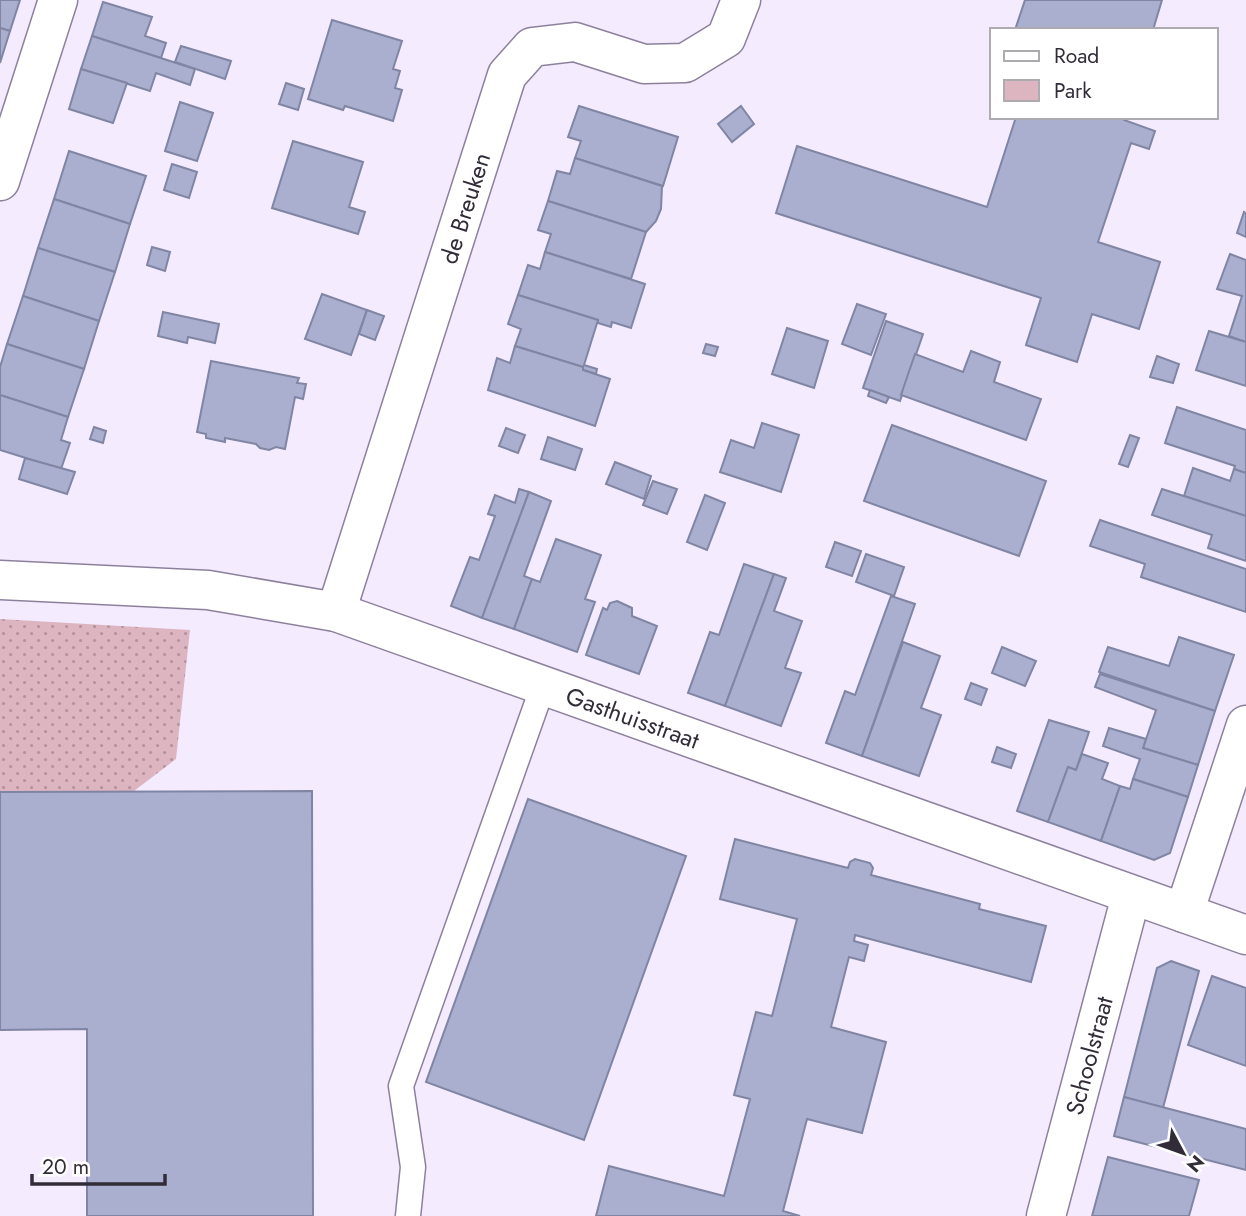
<svg xmlns="http://www.w3.org/2000/svg" width="1246" height="1216" font-family="Jost,sans-serif">
	<defs>
		<pattern id="green-dots" width="8" height="8" patternUnits="userSpaceOnUse" patternTransform="scale(1.75)"><rect width="8" height="8" fill="#ddb5c0"/><path d="M2 2h.1M6 6h.1" fill="none" stroke="#b4939d" stroke-width="1.8" stroke-linecap="round"/></pattern>
	</defs>
	<rect width="100%" height="100%" fill="#f4ebff"/>
	<polygon fill="url(#green-dots)" points="0,619 190,630 176,759 0,893"/>
	<g fill="#aaafcf" stroke="#8085a3" stroke-width="2">
		<polygon points="0,0 20,0 10,31 0,28"/>
		<polygon points="1025,0 1162,0 1153,30 1015,30"/>
		<polygon points="103,2 152,17 145,36 166,43 161,58 92,36"/>
		<polygon points="332,20 402,41 393,69 400,71 395,88 402,90 393,121 345,106 343,110 308,99"/>
		<polygon points="0,28 10,31 0,63"/>
		<polygon points="92,36 195,69 190,85 156,73 150,91 81,69"/>
		<polygon points="181,46 231,61 225,79 175,62"/>
		<polygon points="81,69 127,83 113,123 69,109"/>
		<polygon points="286,83 304,89 298,110 279,104"/>
		<polygon points="180,102 213,113 197,161 165,151"/>
		<polygon points="579,106 678,137 663,186 575,158 581,141 568,137"/>
		<polygon points="741,106 754,124 732,142 718,124"/>
		<polygon points="1016,117 1125,117 1124,120 1155,131 1149,149 1131,143 1098,242 1160,262 1139,329 1092,314 1077,362 1026,345 1041,298 776,213 797,146 987,207"/>
		<polygon points="293,141 363,162 349,207 365,212 358,234 272,208"/>
		<polygon points="69,151 146,176 130,224 54,199"/>
		<polygon points="575,158 662,186 661,209 656,221 646,232 548,201 557,171 570,174"/>
		<polygon points="172,164 197,172 189,198 164,190"/>
		<polygon points="54,199 130,224 115,272 38,248"/>
		<polygon points="548,201 646,232 631,279 545,252 551,234 538,230"/>
		<polygon points="1244,212 1246,213 1246,237 1237,233"/>
		<polygon points="152,247 170,252 165,271 147,265"/>
		<polygon points="38,248 115,272 99,321 23,296"/>
		<polygon points="545,252 645,284 631,328 612,322 611,327 598,323 598,320 518,295 528,265 540,269"/>
		<polygon points="1230,254 1246,260 1246,342 1229,336 1242,296 1217,289"/>
		<polygon points="322,294 367,310 351,355 305,339"/>
		<polygon points="518,295 598,320 584,365 597,369 596,374 583,370 583,367 515,346 521,329 508,324"/>
		<polygon points="23,296 99,321 84,369 7,344"/>
		<polygon points="857,304 886,314 871,355 842,344"/>
		<polygon points="367,310 384,316 375,340 359,334"/>
		<polygon points="163,312 219,324 215,343 188,337 187,343 158,336"/>
		<polygon points="886,321 923,334 900,401 863,388"/>
		<polygon points="787,328 828,341 814,388 772,374"/>
		<polygon points="1209,331 1246,342 1246,386 1196,370"/>
		<polygon points="7,344 84,369 68,417 0,395 0,367"/>
		<polygon points="706,344 718,347 715,356 703,353"/>
		<polygon points="515,346 583,367 583,370 610,379 595,426 488,390 497,358 510,363"/>
		<polygon points="971,351 1000,362 994,382 1041,399 1026,440 901,395 915,354 963,372"/>
		<polygon points="1157,356 1179,364 1173,383 1150,377"/>
		<polygon points="211,361 299,378 297,383 306,384 303,399 295,397 285,449 276,447 269,450 260,448 256,444 225,438 225,442 206,438 206,434 197,432"/>
		<polygon points="870,390 889,397 886,403 868,396"/>
		<polygon points="0,395 68,417 61,440 70,443 61,469 0,450"/>
		<polygon points="1177,407 1246,430 1246,473 1234,469 1235,466 1165,443"/>
		<polygon points="762,423 799,435 781,492 720,472 731,440 754,448"/>
		<polygon points="892,425 1046,481 1019,556 864,501"/>
		<polygon points="94,427 106,431 103,443 90,439"/>
		<polygon points="506,428 525,435 518,453 499,446"/>
		<polygon points="1130,435 1139,438 1128,467 1119,464"/>
		<polygon points="548,437 582,449 575,470 541,459"/>
		<polygon points="25,458 75,472 67,494 19,479"/>
		<polygon points="615,462 651,476 644,499 606,484"/>
		<polygon points="1193,468 1230,481 1234,469 1246,473 1246,516 1184,496"/>
		<polygon points="653,481 677,489 667,514 643,505"/>
		<polygon points="519,489 529,492 482,618 451,606 470,557 479,560 495,516 488,514 495,495 515,503"/>
		<polygon points="1162,489 1246,516 1246,561 1208,548 1212,535 1152,515"/>
		<polygon points="529,492 551,501 524,576 532,579 514,629 482,618"/>
		<polygon points="705,495 725,503 707,550 687,542"/>
		<polygon points="1100,520 1246,569 1246,612 1141,577 1145,564 1090,546"/>
		<polygon points="556,539 601,555 585,599 595,602 577,652 514,629 532,579 540,582"/>
		<polygon points="835,542 861,551 852,576 826,567"/>
		<polygon points="866,554 904,567 894,596 856,582"/>
		<polygon points="744,564 774,574 725,706 688,693 710,632 719,635"/>
		<polygon points="774,574 786,578 774,611 802,621 785,668 801,673 781,726 725,706"/>
		<polygon points="891,596 915,604 862,756 826,743 845,691 855,695"/>
		<polygon points="617,601 632,608 632,616 657,626 639,674 586,655 603,608 607,610 610,603"/>
		<polygon points="1179,637 1234,655 1215,711 1099,672 1108,647 1169,666"/>
		<polygon points="903,642 940,656 921,708 941,715 919,776 862,756"/>
		<polygon points="1002,647 1036,661 1025,686 992,673"/>
		<polygon points="1100,674 1215,711 1198,765 1143,748 1156,710 1095,687"/>
		<polygon points="971,683 987,689 981,705 965,699"/>
		<polygon points="1049,720 1089,732 1076,770 1068,767 1048,822 1017,811"/>
		<polygon points="1109,728 1146,739 1143,748 1198,765 1188,797 1133,779 1140,759 1103,746"/>
		<polygon points="997,747 1016,754 1011,768 992,762"/>
		<polygon points="1082,754 1108,763 1102,779 1120,786 1101,841 1048,822 1068,767 1076,770"/>
		<polygon points="1133,779 1188,797 1170,853 1154,860 1101,841 1120,786 1130,789"/>
		<polygon points="312,791 313,1216 87,1216 87,1029 0,1030 0,792"/>
		<polygon points="528,799 686,856 584,1140 426,1082"/>
		<polygon points="735,839 848,868 850,862 855,859 870,863 873,868 871,875 980,904 979,909 1046,926 1031,982 855,935 854,941 868,945 864,961 849,957 831,1027 886,1042 862,1133 807,1119 783,1211 800,1216 596,1216 609,1166 724,1196 750,1099 734,1095 756,1012 772,1016 797,919 720,899"/>
		<polygon points="1171,961 1199,971 1163,1108 1124,1097 1157,968"/>
		<polygon points="1212,976 1246,988 1246,1066 1188,1045"/>
		<polygon points="1124,1097 1246,1129 1246,1170 1114,1136"/>
		<polygon points="1108,1157 1199,1180 1189,1216 1092,1216"/>
	</g>
	<g fill="none" stroke-linecap="round" stroke-linejoin="round">
		<g stroke="#8d809d" stroke-width="27">
			<polyline id="lane" points="408,1216 413,1167 401,1086 543,686"/>
		</g>
		<g stroke="#8d809d" stroke-width="41">
			<g id="street">
				<polyline points="0,181 58,0"/>
				<path id="s1" d="M0,580l208,10 128,22 910,323"/>
				<path id="s2" d="M336,612l171,-537 25,-28 43,-5 69,22 41,-1 41,-25 15,-38"/>
				<polyline points="1184,913 1246,725"/>
				<path id="s3" d="M1046,1216l85,-320"/>
			</g>
		</g>
		<use href="#lane" stroke="#fff" stroke-width="24"/>
		<use href="#street" stroke="#fff" stroke-width="38"/>
	</g>
	<g text-anchor="middle" dominant-baseline="central" stroke-width="7" stroke-linejoin="round" paint-order="stroke">
		<g font-size="24" fill="#322c39" stroke="#fff">
			<text stroke="none"><textPath href="#s2" startOffset="424">de Breuken</textPath></text>
			<text stroke="none"><textPath href="#s1" startOffset="653">Gasthuisstraat</textPath></text>
			<text stroke="none"><textPath href="#s3" startOffset="166">Schoolstraat</textPath></text>
		</g>
	</g>
	<rect x="990" y="28" width="228" height="91" fill="#ffffff" stroke="#adabb0" stroke-width="2"/>
	<rect x="1004" y="51" width="35" height="10" fill="#ffffff" stroke="#adabb0" stroke-width="2"/>
	<text x="1054" y="63" font-size="21" fill="#322c39">Road</text>
	<rect x="1004" y="80" width="35" height="21" fill="#ddb5c0" stroke="#adabb0" stroke-width="2"/>
	<text x="1054" y="98" font-size="21" fill="#322c39">Park</text>
	<g transform="translate(1183 1153) rotate(131)" stroke="#ffffff" stroke-width="5" paint-order="stroke">
	<path d="M0-5L12 26L0 18L-12 26Z" fill="#322c39"/>
	<text y="-10" font-size="19" font-weight="bold" text-anchor="middle" fill="#322c39">N</text>
	</g>
	<path d="M32 1174v10h133v-10" fill="none" stroke="#322c39" stroke-width="3.5"/>
	<text x="42" y="1174" font-size="21" fill="#322c39" stroke="#ffffff" stroke-width="5" paint-order="stroke">20 m</text>
</svg>
